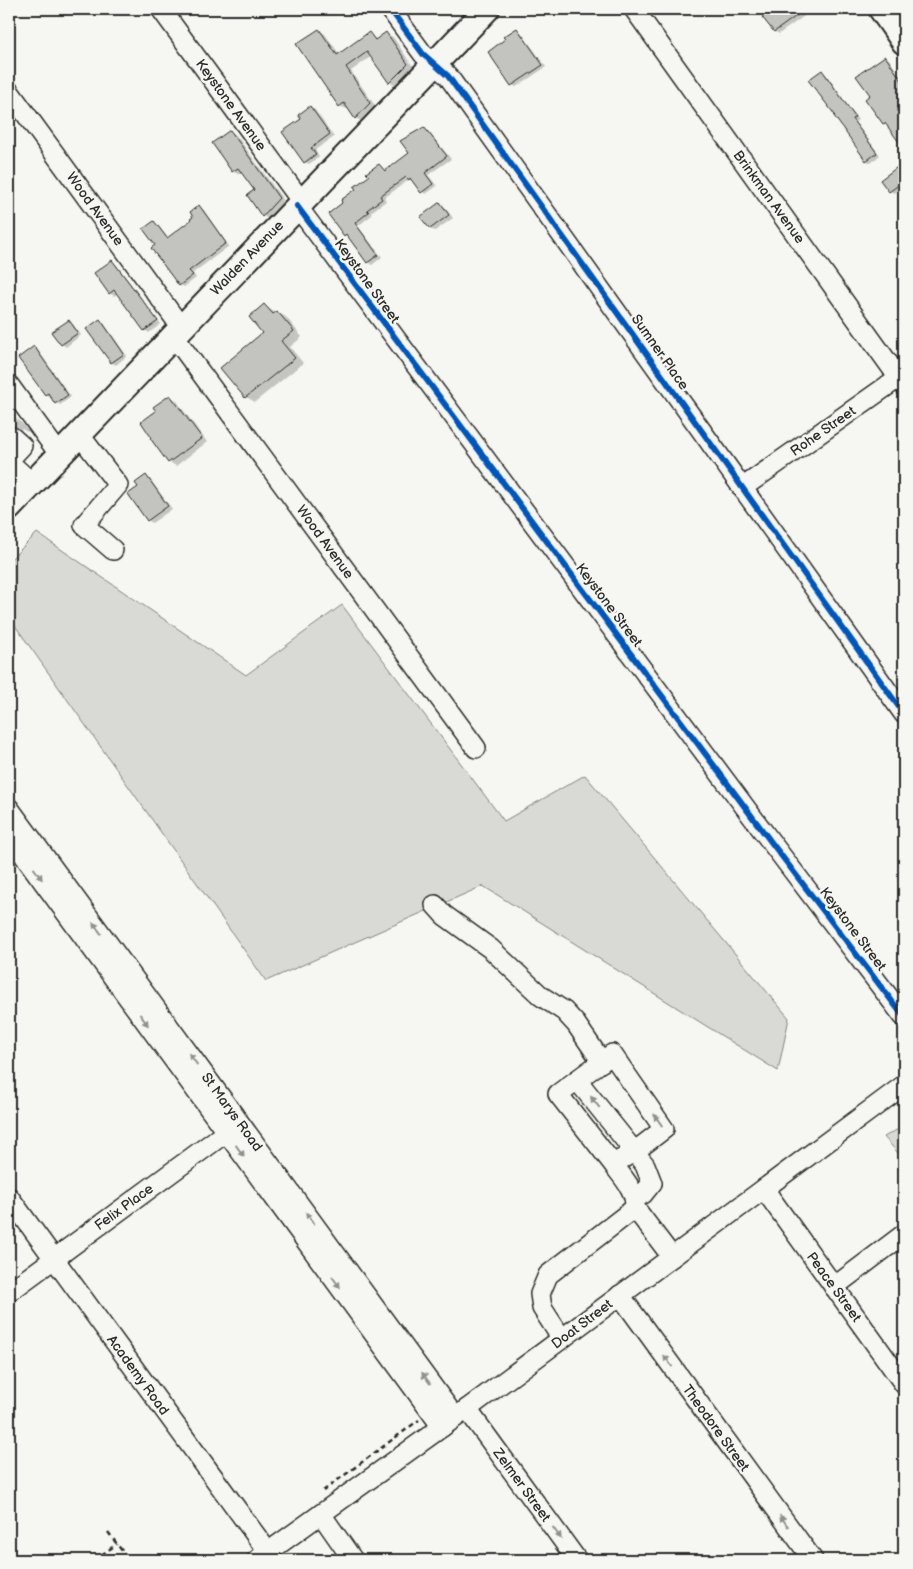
<svg xmlns="http://www.w3.org/2000/svg" width="913" height="1569" font-family="'Balsamiq Sans',sans-serif">
	<rect width="100%" height="100%" fill="#f6f6f2"/>
	<filter id="ink" filterUnits="userSpaceOnUse"><feTurbulence type="fractalNoise" baseFrequency=".02" numOctaves="2"/><feDisplacementMap in="SourceGraphic" scale="10" xChannelSelector="R" yChannelSelector="G"/><feConvolveMatrix kernelMatrix="1 2 1 2 8 2 1 2 1" color-interpolation-filters="sRGB"/></filter>
	<g filter="url(#ink)">
		<g fill="#d9d9d5" stroke="#828280">
			<polygon points="37,533 246,675 342,605 504,821 585,775 789,1018 778,1071 483,886 266,981 9,617 9,561"/>
			<polygon points="904,1126 904,1160 884,1137"/>
		</g>
		<g fill="#0003">
			<polygon points="457,9 470,9 465,14"/>
			<polygon points="790,9 814,9 779,34 774,31 780,16"/>
			<polygon points="517,29 521,32 546,67 516,87 512,85 507,40"/>
			<polygon points="319,30 325,34 340,55 369,34 377,40 386,34 393,37 414,68 396,86 390,82 372,56 351,71 376,107 362,122 356,118 349,108 347,109 340,106"/>
			<polygon points="885,57 889,59 904,82 904,154 897,144 901,142 888,125 884,123 871,96"/>
			<polygon points="822,71 826,74 858,120 855,122 880,155 871,163 866,160"/>
			<polygon points="311,107 315,110 334,137 315,150 319,157 309,164 305,162 302,120"/>
			<polygon points="424,128 428,131 451,159 428,175 437,186 426,194 410,179 384,198 386,201 371,212 372,215 358,226 382,257 372,265 368,262 349,237 344,235 358,190 379,165 387,172 411,153"/>
			<polygon points="230,131 236,135 284,201 268,219 263,216 256,190 243,171 239,174 233,171"/>
			<polygon points="904,163 904,183 902,184 904,186 894,193 890,191 882,180"/>
			<polygon points="440,204 444,206 453,218 435,231 430,229"/>
			<polygon points="199,207 203,209 229,246 193,273 196,278 184,287 180,285 157,246 154,222 158,225 168,238 192,221"/>
			<polygon points="112,262 116,264 161,324 149,333 145,330 118,293 114,296 110,293"/>
			<polygon points="264,305 275,313 277,312 286,317 302,337 290,347 303,363 255,402 246,397 222,368 264,334"/>
			<polygon points="69,321 73,324 81,335 66,347 62,344"/>
			<polygon points="100,321 104,323 127,356 116,365 111,362"/>
			<polygon points="34,348 38,350 71,397 60,405 46,394"/>
			<polygon points="170,396 176,400 207,442 176,466 169,462 158,411"/>
			<polygon points="10,415 17,419 29,430 27,432 22,429 16,429 9,436"/>
			<polygon points="146,476 150,479 172,509 152,523 148,520 130,495 140,488"/>
		</g>
		<g fill="#c3c3c0" stroke="#2b2b2b">
			<polygon points="774,9 806,9 774,32 762,17"/>
			<polygon points="517,28 543,65 511,86 488,52 505,39 503,37"/>
			<polygon points="319,29 337,55 369,32 375,40 386,32 408,64 389,83 367,52 346,67 370,103 355,119 344,103 339,107 296,44"/>
			<polygon points="885,56 904,84 904,149 885,123 883,124 865,99 870,95 856,76"/>
			<polygon points="822,70 855,117 852,119 877,153 866,161 834,116 835,115 808,80"/>
			<polygon points="310,106 330,134 311,148 316,154 304,163 282,132 301,119 298,115"/>
			<polygon points="424,127 447,156 425,173 433,184 421,193 410,178 409,180 406,177 380,196 382,199 367,210 369,212 355,223 378,255 367,263 346,234 344,236 328,214 342,203 341,200 356,189 354,187 369,176 366,173 379,164 385,171 409,153 400,141"/>
			<polygon points="230,130 279,198 262,217 247,195 254,190 238,168 232,172 212,143"/>
			<polygon points="904,162 904,181 889,192 880,180"/>
			<polygon points="440,202 449,215 430,229 420,217"/>
			<polygon points="199,205 226,243 189,271 193,275 179,286 151,248 155,245 143,229 154,221 167,238 191,220 190,219 193,217 190,212"/>
			<polygon points="112,260 158,321 144,331 114,290 109,294 94,273"/>
			<polygon points="264,304 273,314 277,311 294,331 281,341 295,358 245,398 220,368 262,333 249,317"/>
			<polygon points="100,319 124,354 111,363 86,329"/>
			<polygon points="69,320 78,333 61,345 51,332"/>
			<polygon points="34,346 68,395 55,404 48,393 45,395 18,358"/>
			<polygon points="170,395 202,438 168,463 150,438 151,437 141,422 156,411 153,407"/>
			<polygon points="146,475 168,506 147,521 128,494 138,487 135,483"/>
		</g>
		<g fill="none" stroke-linecap="round" stroke-linejoin="round">
			<g stroke="#2b2b2b" stroke-width="22">
				<g id="minor">
					<polyline points="161,9 302,202"/>
					<polyline points="390,9 423,54 448,76 904,714"/>
					<polyline points="634,9 904,385"/>
					<polyline points="9,91 181,327"/>
					<polyline points="297,206 774,846 904,1017"/>
					<polyline points="173,335 476,748"/>
					<polyline points="9,385 59,454"/>
					<polyline points="79,434 118,485 84,525 113,550"/>
					<polyline points="9,460 22,446 12,437"/>
					<polyline points="9,462 32,483"/>
					<polyline points="742,488 904,374"/>
					<polyline points="9,808 455,1417"/>
					<polyline points="9,835 442,1427"/>
					<polyline points="435,905 444,915 491,949 541,996 564,1011 576,1024 602,1062"/>
					<polyline points="577,1080 645,1165 652,1183 643,1194 636,1198"/>
					<path d="M613,1164l-55,-70 54,-40 52,75 -30,23 -21,12c10,14 23,26 22,44"/>
					<polyline points="764,1189 904,1384"/>
					<polyline points="9,1197 268,1552"/>
					<polyline points="834,1287 904,1234"/>
					<polyline points="9,1292 236,1125"/>
					<polyline points="620,1295 813,1560"/>
					<polyline points="562,1339 542,1308 540,1294 548,1275 635,1208 672,1257"/>
					<polyline points="467,1409 577,1560"/>
					<polyline points="321,1514 353,1560"/>
					<polyline points="257,1560 467,1409 904,1085"/>
				</g>
			</g>
			<g stroke="#2b2b2b" stroke-width="28">
				<g id="major">
					<polyline points="881,9 904,42"/>
					<polyline points="9,508 487,9"/>
				</g>
			</g>
			<g stroke="#2b2b2b" stroke-width="2.5" stroke-dasharray="5 4" stroke-linecap="butt">
				<polyline points="323,1491 419,1420"/>
				<polyline points="108,1532 129,1560"/>
				<polyline points="9,1552 15,1560"/>
				<polyline points="94,1560 117,1544"/>
			</g>
			<use href="#minor" stroke="#f6f6f2" stroke-width="19"/>
			<use href="#major" stroke="#f6f6f2" stroke-width="24"/>
			<g stroke="#f6f6f2" stroke-width="9">
				<g id="cycleway">
					<polyline points="390,9 423,54 448,76 904,714"/>
					<polyline points="297,206 774,846 904,1017"/>
				</g>
			</g>
			<use href="#cycleway" stroke="#0057b8" stroke-width="6"/>
		</g>
		<defs><path id="oneway-solid" d="M-6-.8H1V-3.2L6.5 0L1 3.2V.8H-6Z" transform="scale(1.25)"/></defs>
		<g fill="#90908e">
			<use href="#oneway-solid" transform="translate(38 874) rotate(54)"/>
			<use href="#oneway-solid" transform="translate(97 928) rotate(-126)"/>
			<use href="#oneway-solid" transform="translate(144 1020) rotate(54)"/>
			<use href="#oneway-solid" transform="translate(193 1059) rotate(-126)"/>
			<use href="#oneway-solid" transform="translate(595 1102) rotate(-128)"/>
			<use href="#oneway-solid" transform="translate(658 1120) rotate(-125)"/>
			<use href="#oneway-solid" transform="translate(240 1151) rotate(54)"/>
			<use href="#oneway-solid" transform="translate(310 1218) rotate(-126)"/>
			<use href="#oneway-solid" transform="translate(336 1282) rotate(54)"/>
			<use href="#oneway-solid" transform="translate(668 1361) rotate(-126)"/>
			<use href="#oneway-solid" transform="translate(426 1378) rotate(-126)"/>
			<use href="#oneway-solid" transform="translate(784 1521) rotate(-126)"/>
			<use href="#oneway-solid" transform="translate(557 1533) rotate(54)"/>
		</g>
	</g>
	<g text-anchor="middle" dominant-baseline="central" stroke-width="5" stroke-linejoin="round" paint-order="stroke">
		<g font-size="14" fill="#2b2b2b" stroke="#f6f6f2">
			<text transform="translate(231 105) rotate(54)">Keystone Avenue</text>
			<text transform="translate(769 197) rotate(54)">Brinkman Avenue</text>
			<text transform="translate(95 209) rotate(54)">Wood Avenue</text>
			<text transform="translate(247 258) rotate(-46)">Walden Avenue</text>
			<text transform="translate(367 281) rotate(54)">Keystone Street</text>
			<text transform="translate(660 352) rotate(55)">Sumner Place</text>
			<text transform="translate(823 431) rotate(-35)">Rohe Street</text>
			<text transform="translate(325 542) rotate(54)">Wood Avenue</text>
			<text transform="translate(609 605) rotate(53)">Keystone Street</text>
			<text transform="translate(853 929) rotate(53)">Keystone Street</text>
			<text transform="translate(232 1112) rotate(54)">St Marys Road</text>
			<text transform="translate(124 1207) rotate(-36)">Felix Place</text>
			<text transform="translate(834 1287) rotate(54)">Peace Street</text>
			<text transform="translate(582 1324) rotate(-37)">Doat Street</text>
			<text transform="translate(138 1375) rotate(54)">Academy Road</text>
			<text transform="translate(716 1428) rotate(54)">Theodore Street</text>
			<text transform="translate(522 1485) rotate(54)">Zelmer Street</text>
		</g>
	</g>
	<rect width="913" height="1569" fill="none" stroke="#f6f6f2" stroke-width="30"/>
	<rect x="15" y="15" width="883" height="1539" fill="none" stroke="#2b2b2b" stroke-width="2" filter="url(#ink)"/>
</svg>
